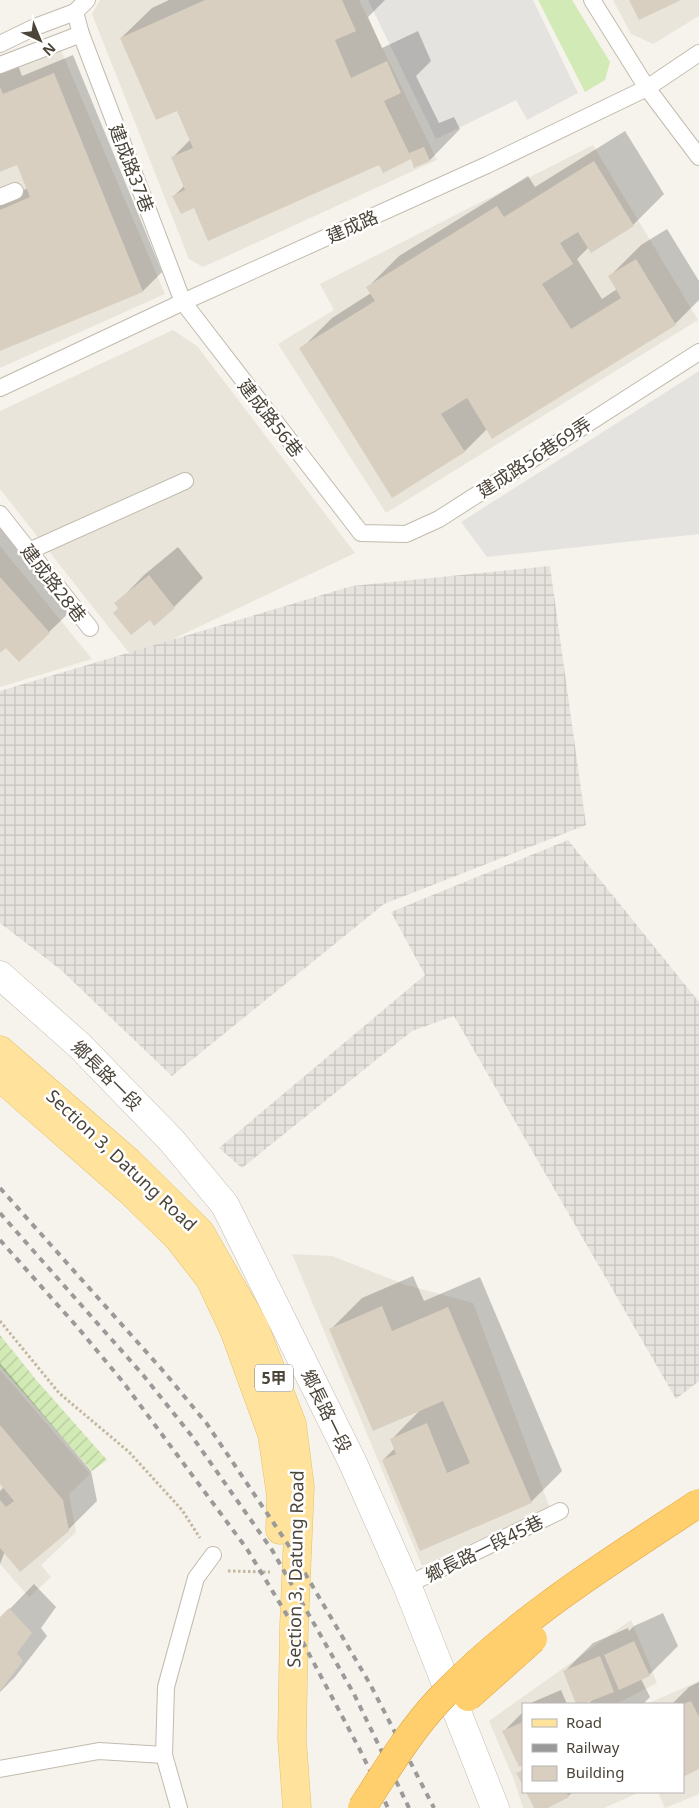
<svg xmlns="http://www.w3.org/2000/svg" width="699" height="1808" font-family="'Noto Sans','Noto Sans TC',sans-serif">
	<defs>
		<pattern id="industrial-grid" width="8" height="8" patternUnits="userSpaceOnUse" patternTransform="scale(1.25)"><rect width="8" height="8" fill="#e6e2dd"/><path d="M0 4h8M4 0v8" fill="none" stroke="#c7c3be"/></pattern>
		<pattern id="garden-furrows" width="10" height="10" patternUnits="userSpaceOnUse" patternTransform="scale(1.25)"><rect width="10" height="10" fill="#d2eab5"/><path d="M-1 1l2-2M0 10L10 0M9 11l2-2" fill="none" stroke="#b6ca9c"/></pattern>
	</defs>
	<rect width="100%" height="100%" fill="#f6f3ec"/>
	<g fill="#eae5da">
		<polygon points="100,0 359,0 437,160 203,267 189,259 92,14"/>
		<polygon points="613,0 699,0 699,16 653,44 631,34"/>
		<polygon points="60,48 165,294 0,368 0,72"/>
		<polygon points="593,145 698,320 386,513 278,344 334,310 320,284"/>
		<polygon points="173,330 197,346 355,553 133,658 0,489 0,411"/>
		<polygon points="0,546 92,659 0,687"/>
		<polygon points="292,1254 332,1256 406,1285 473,1303 550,1508 422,1566"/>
		<polygon points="0,1370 90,1474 69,1494 76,1532 41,1565 51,1577 29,1597 0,1564"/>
		<polygon points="631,1620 657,1683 616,1704 523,1704 523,1792 640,1792 604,1808 523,1808 514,1780 489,1721"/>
		<polygon points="699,1681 699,1794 665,1808 658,1792 683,1792 683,1704 647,1704"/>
	</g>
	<g fill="url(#industrial-grid)">
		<polygon points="550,566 586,825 384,904 172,1076 61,970 0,923 0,691 352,586"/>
		<polygon points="568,840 699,1002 699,1381 676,1399 454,1016 412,1031 242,1168 219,1148 425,975 391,912"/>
	</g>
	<polygon fill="#d2eab5" points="538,0 572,0 610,62 605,80 585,92"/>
	<polygon fill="url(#garden-furrows)" points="0,1335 38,1382 107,1460 92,1471 0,1366"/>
	<g fill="#e5e3e0">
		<polygon points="368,0 533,0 578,93 527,120 516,100 436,139"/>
		<polygon points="699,371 699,534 487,557 461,522"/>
	</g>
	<g fill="#0003">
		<polygon points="169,0 385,0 368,17 382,48 418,31 431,61 416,76 439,123 454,117 460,129 430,160 411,157 174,196 185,185 173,157 191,139 178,110 121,38 152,8"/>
		<polygon points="73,55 162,272 143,291 0,350 0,200 28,188 18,164 0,171 0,69 17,62 22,76"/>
		<polygon points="625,131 664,194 633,225 589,247 577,259 602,299 617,289 610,276 641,245 667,229 699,281 699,300 675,324 493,437 487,429 465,451 301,349 332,318 371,293 368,287 399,256 528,176 535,187"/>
		<polygon points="0,513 80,602 49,632 6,646 0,652"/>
		<polygon points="178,547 203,578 174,607 154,624 150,618 119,608 116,604 144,575"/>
		<polygon points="413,1276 424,1301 480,1277 562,1471 531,1502 383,1460 395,1448 392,1439 422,1408 331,1329 362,1298"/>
		<polygon points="0,1363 91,1471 97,1501 68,1530 5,1551 0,1564 0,1491 4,1487 0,1482"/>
		<polygon points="34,1584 56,1607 41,1628 47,1636 15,1677 0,1692 0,1619"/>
		<polygon points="663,1613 678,1646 649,1675 641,1679 650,1697 643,1704 588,1704 593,1699 577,1704 564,1672 593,1643 628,1628 629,1631 634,1626"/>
		<polygon points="699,1682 699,1768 683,1776 683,1704 672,1704 689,1687"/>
		<polygon points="561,1690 567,1704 531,1704 533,1702"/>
		<polygon points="523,1712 523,1764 504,1731"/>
		<polygon points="527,1792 573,1792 568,1796 545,1808 535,1808"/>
	</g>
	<g fill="#d8cfc1">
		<polygon points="205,0 342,0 356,31 335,40 351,78 387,61 401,93 384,101 409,153 424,147 430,161 414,168 411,159 383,173 379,165 208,241 194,208 181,214 172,196 185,190 171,157 193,148 177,111 156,120 120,38"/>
		<polygon points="629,0 681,0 639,20"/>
		<polygon points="54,73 143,292 0,351 0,210 30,197 17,165 0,172 0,87 3,94"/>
		<polygon points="594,161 634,226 591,253 578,232 560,243 573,264 542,284 571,329 621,298 608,276 636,259 676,325 492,439 467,398 441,414 465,452 392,498 299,348 375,301 366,287 497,206 504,217"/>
		<polygon points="149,575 175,608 154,626 150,620 131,635 113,613 118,608 114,603"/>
		<polygon points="0,577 50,633 19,662 6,648 0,653"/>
		<polygon points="382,1306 392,1331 448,1307 532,1503 420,1551 382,1460 396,1454 390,1439 427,1423 447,1473 470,1463 443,1401 373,1431 329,1329"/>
		<polygon points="0,1425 63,1500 69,1531 20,1572 0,1548 0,1500 6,1507 14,1501 0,1484"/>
		<polygon points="9,1608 32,1633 17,1653 23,1661 0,1691 0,1617"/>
		<polygon points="634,1641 650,1676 619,1690 604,1655"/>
		<polygon points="600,1656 614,1692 583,1704 576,1704 563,1671"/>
		<polygon points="691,1701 699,1717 699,1769 683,1777 683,1704"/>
		<polygon points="523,1722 523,1765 519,1767 502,1731"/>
		<polygon points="523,1770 523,1786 516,1773"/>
		<polygon points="526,1792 566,1792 569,1797 548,1808 534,1808"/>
	</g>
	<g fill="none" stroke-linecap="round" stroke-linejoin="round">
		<g stroke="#c2bbae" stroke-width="18">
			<g id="service">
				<polyline points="87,0 75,12 81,34 183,302 361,533 406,534 439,519 699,352"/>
				<polyline points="592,0 647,88 699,157"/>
				<polyline points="0,44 35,27 75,12"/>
				<polyline points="0,65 81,34"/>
				<polyline points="0,197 15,191"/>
				<polyline points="0,388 183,302 487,165 647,88 699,53"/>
				<polyline points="0,514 90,628"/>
				<polyline points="29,551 185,481"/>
				<polyline points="407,1585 560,1511"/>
				<polyline points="164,1755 179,1808"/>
				<polyline points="0,1769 99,1751 164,1755 166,1687 196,1578 213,1555"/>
			</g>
		</g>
		<g stroke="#c2bbae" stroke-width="29">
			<polyline id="minor" points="0,975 80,1046 172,1141 225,1205 352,1461 407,1585 495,1808"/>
		</g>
		<g stroke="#e6c16a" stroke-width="29">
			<g id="primary">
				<polyline points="0,1050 129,1162 200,1232 254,1326 292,1424 300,1487 294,1626 292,1739 297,1808"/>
				<polyline points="0,1077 131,1192 178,1238 210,1279 234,1330 272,1434 281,1496 280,1530"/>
			</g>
		</g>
		<g stroke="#c4b79f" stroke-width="3" stroke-dasharray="2.5 2.5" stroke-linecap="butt">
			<polyline points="0,1321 59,1393 129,1452 182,1510 200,1538"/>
			<polyline points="228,1571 270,1572"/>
		</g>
		<use href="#service" stroke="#fff" stroke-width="16"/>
		<use href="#minor" stroke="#fff" stroke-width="28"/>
		<use href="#primary" stroke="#ffe39c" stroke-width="28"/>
		<g stroke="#9a9a9a" stroke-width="4" stroke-dasharray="6 6" stroke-linecap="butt">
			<polyline points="0,1188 165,1373 207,1424 289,1546 370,1684 434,1808"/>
			<polyline points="0,1213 143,1375 191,1435 272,1550 354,1694 409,1808"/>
			<polyline points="0,1240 79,1329 123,1382 247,1549 299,1635 360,1750 388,1808"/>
		</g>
		<g stroke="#e0a43c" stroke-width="29" stroke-linecap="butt">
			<g id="motorway-bridge">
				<polyline points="468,1697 533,1639"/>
				<path d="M362,1808c24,-37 47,-76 77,-108 76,-80 169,-137 260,-197"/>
			</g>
		</g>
		<use href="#motorway-bridge" stroke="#ffcf6e" stroke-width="28"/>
	</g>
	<g text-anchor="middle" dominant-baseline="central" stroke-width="5" stroke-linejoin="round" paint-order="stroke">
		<rect fill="#fff" stroke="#817c74" stroke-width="1" x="255" y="1364.5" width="38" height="27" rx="4"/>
		<g font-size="16" font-weight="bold" fill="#4b4439">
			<text x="274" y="1378">5甲</text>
		</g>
		<g font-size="18" fill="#4b4439" stroke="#fff">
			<text transform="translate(132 168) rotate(69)">建成路37巷</text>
			<text transform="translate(352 226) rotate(-24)">建成路</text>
			<text transform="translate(271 418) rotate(52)">建成路56巷</text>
			<text transform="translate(534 457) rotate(-33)">建成路56巷69弄</text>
			<text transform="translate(54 583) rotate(52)">建成路28巷</text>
			<text transform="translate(107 1075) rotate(45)">鄉長路一段</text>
			<text transform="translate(122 1160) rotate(43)">Section 3, Datung Road</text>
			<text transform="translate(327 1411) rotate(64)">鄉長路一段</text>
			<text transform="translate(484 1548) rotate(-26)">鄉長路一段45巷</text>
			<text transform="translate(295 1569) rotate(-89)">Section 3, Datung Road</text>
		</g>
	</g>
	<rect x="522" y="1703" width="162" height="90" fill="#ffffff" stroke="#b7b4b0"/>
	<rect x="532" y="1719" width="25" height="8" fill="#ffe39c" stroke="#b7b4b0"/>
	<text x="566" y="1728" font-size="15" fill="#4b4439">Road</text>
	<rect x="532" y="1744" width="25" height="8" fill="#9a9a9a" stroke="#b7b4b0"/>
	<text x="566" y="1753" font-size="15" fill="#4b4439">Railway</text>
	<rect x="532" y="1766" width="25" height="15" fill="#d8cfc1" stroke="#b7b4b0"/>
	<text x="566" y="1778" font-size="15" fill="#4b4439">Building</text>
	<g transform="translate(40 40) rotate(136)" stroke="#ffffff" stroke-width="4" paint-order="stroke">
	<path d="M0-4L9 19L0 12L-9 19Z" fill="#4b4439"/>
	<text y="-8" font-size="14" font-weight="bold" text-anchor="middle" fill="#4b4439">N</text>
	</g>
</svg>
